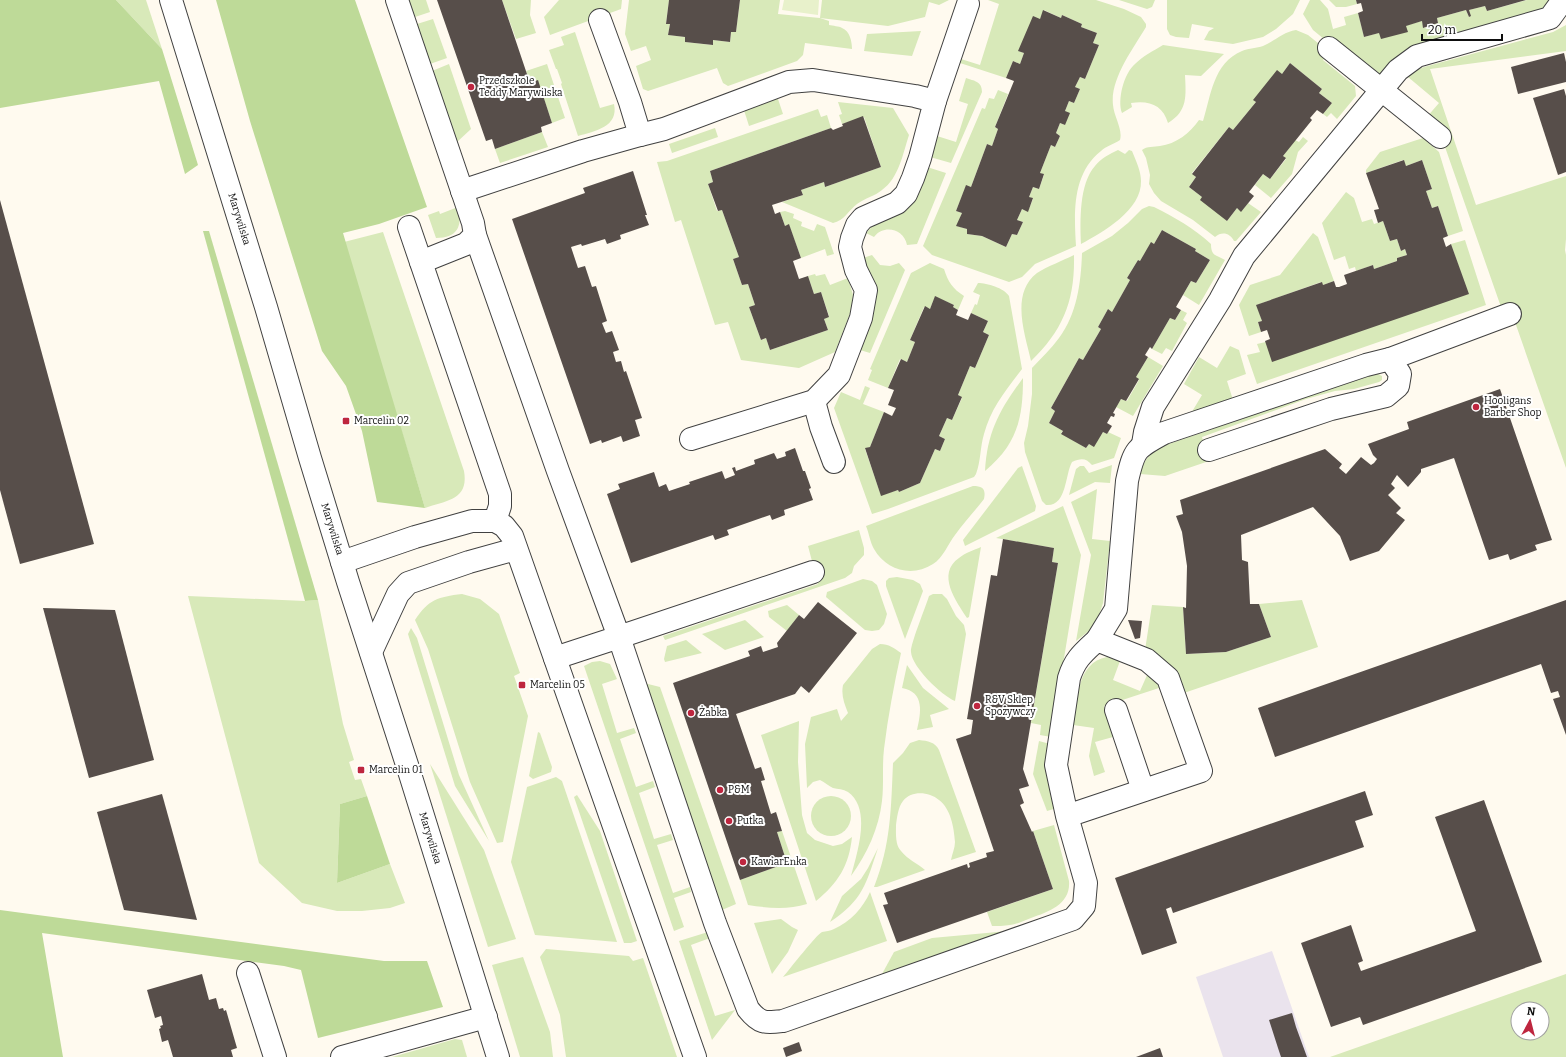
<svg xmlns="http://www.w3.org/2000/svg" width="1566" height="1057" font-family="Bitter,serif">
	<rect width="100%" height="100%" fill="#fffaef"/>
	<polygon fill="#eae3ed" points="1272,951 1309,1057 1223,1057 1196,977"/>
	<g fill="#d8e9b9" fill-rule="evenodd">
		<polygon points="116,0 146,0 162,49"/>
		<polygon points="408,0 426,0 430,12 415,17"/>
		<polygon points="502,0 531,0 530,15 536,33 516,39"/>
		<polygon points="559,0 622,0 621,9 550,35 544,17"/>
		<path d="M629,0h40l-3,23 4,1 -2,11 17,2v5l27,3 1,-5 17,2 1,-10h5l4,-32h40l-2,14 42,4 9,3v4c4,1 10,1 13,3 8,3 10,14 10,21l-47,-6 -2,12 -6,6 -69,25 -5,-3 -6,-15 -69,23 -5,-2 -7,-23 15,-6 -5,-14 -15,5 -6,-17z"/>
		<polygon points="822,0 949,0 939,5 929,2 925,17 888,26 820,18"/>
		<path d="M988,0h108l28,9 17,8 5,7v3c-13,22 -36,52 -33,78 1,12 10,24 7,35 -6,4 -14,6 -19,11 -29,23 -27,61 -25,95l-41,18 -13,13 -13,5 -77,-27 -9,-9 59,-138 3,1 4,-11 5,1 4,-9 10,4 -13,33 3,2 -6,17 -5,-2 -16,43 -5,-1 -10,25 6,2 -5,13 10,3v5l15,2 24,11 6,-13 5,1 6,-13 -6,-2 5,-11 6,2 5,-12 -4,-2 4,-10 6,2 5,-14 -4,-2 11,-28 4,2 5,-11 -4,-3 4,-10 5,2v-14l4,-10 5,2 6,-14 -5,-2 5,-10 5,2 14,-34 -6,-2 4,-10 -16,-6 1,-3 -20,-9 -1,3 -17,-8 -4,9 -21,32 5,2 -4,11 -7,-3 -7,17 -46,-15 1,-4 19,6 19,-61z"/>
		<polygon points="1119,0 1155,0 1152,7 1147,9"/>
		<polygon points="1167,0 1300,0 1293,14 1276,29 1263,37 1233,44 1204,40 1209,31 1214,28 1192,24 1189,38 1176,37 1170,35 1167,29"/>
		<polygon points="1310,0 1320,0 1328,9 1333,29 1346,25 1344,17 1358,13 1364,37 1422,21 1424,28 1438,23 1437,18 1466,10 1469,17 1470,16 1469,10 1485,6 1487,11 1527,0 1549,0 1546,8 1379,80 1330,44 1313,30 1303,14"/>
		<polygon points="1329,0 1356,0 1357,4 1346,7 1336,7"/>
		<polygon points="433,19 447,58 430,64 417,24"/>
		<polygon points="1566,25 1566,51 1430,69 1476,205 1566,176 1566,239 1565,250 1566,255 1566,468 1509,305 1501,307 1445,147 1441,144 1426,118 1439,103 1408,77 1412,72 1424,67 1553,32"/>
		<path d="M1296,30l12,5 21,17 -6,8 32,26 1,10 -19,23 -6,-6 -4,4 -4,-3 9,-11 -13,-10 3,-4 -32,-26 -8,11 -28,26 2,2 -23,28 -4,-3 -37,46 4,4 -7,10 13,10 25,24 10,-13 4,3 7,-8 13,9 -25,29h-2c-4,-8 -12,-10 -19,-4l-22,-17 -32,-19 -7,-8 -5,-9 1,-9 -4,-17 -4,-8c5,-4 12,-3 18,-4 16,-2 30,-13 39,-26l4,1c8,-25 10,-58 39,-70 7,-3 15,-3 21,-5 12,-5 20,-14 33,-16z"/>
		<polygon points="921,31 912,56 864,51 867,34"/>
		<path d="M575,32l25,76 14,-4c5,23 -19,27 -36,32l-17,-52 1,-1 -5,-14h-1l-7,-19 15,-5 -3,-8z"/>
		<path d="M1163,45l61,9 -23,22 -16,-1c1,21 3,36 -17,48 -5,-18 -19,-23 -37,-20l1,4 -10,6c-5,-13 2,-40 13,-49 8,-8 18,-13 28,-19z"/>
		<polygon points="449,64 471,129 457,142 432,71"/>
		<polygon points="547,64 565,118 552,123 538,81 530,83 526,71"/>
		<path d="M966,78c8,3 16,3 16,14l-31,71 -21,-6 7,-21 19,6 12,-38 -9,-3z"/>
		<polygon points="777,96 783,114 749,126 743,107"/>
		<path d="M838,102l55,6 16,27c-6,18 -10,43 -27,55 -7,6 -17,8 -25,14 -8,6 -13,17 -24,19l-51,-21 21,-7 -2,-5 23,-8 1,5 56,-20 -17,-50 -22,7 -3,-9 3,-1z"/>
		<polygon points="818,109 821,117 827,115 831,128 710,171 713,182 708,184 717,211 722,210 739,257 733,259 742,285 748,284 755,305 749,307 761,340 766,338 770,350 828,330 824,319 829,316 821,292 814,294 808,276 815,274 816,276 825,274 830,285 848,278 853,295 851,311 835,352 799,368 741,360 728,322 715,325 681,220 675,222 657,162 667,161"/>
		<polygon points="715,128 718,137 672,153 669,144"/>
		<polygon points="542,132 548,147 500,163 495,149"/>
		<polygon points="1303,137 1308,141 1298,152 1292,174 1271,198 1255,185 1263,174 1270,179 1286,159 1283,156 1295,140 1299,142"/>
		<polygon points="1423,138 1439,152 1463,231 1448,236 1438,206 1432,208 1426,191 1432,189 1422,160 1406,166 1403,160 1366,173 1366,170 1380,152"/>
		<path d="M1118,150l7,4 4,-4 3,1c4,10 9,20 9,30 1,29 -38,51 -60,63 -1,-23 -2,-60 14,-78 6,-8 15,-12 23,-16z"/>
		<path d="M927,167l19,6 -29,71 -10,1c-3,-16 -23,-21 -33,-8l-8,-4z"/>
		<polygon points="1346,192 1354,198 1362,222 1372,219 1374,224 1383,221 1390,241 1397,239 1401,251 1405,249 1407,255 1397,258 1397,261 1374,269 1373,265 1356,271 1355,267 1349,269 1345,256 1334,260 1322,223"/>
		<path d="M1149,206l5,1c20,10 40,21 57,37 0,13 6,11 14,16l-26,45 -16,-10 8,-14 5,2 14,-23 -15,-9 1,-2 -34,-19 -8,14 -3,-1 -11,18 -2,-1 -11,18 3,2 -18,32 -4,-3 -10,18 3,2 -18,31 -4,-2 -28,50 4,3 -6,12 14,8 -2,2 25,15 3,-4 5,2 9,-14 4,2 1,-2 13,6 -7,20 -22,7c-6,-7 -11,-7 -20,-3 -7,12 -5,45 -26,43l-4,-4 -17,-49 -1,-9 4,-17 4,-32v-26c9,-10 19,-19 27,-30 18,-24 22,-55 23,-85l30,-17 16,-13 14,-14z"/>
		<path d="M458,207c5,20 -1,31 -22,31l-8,-23 11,-4 1,3z"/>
		<polygon points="785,211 794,214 793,218 802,222 801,226 814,231 817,224 825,227 834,254 827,256 825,249 801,258 789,225 785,226 780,212"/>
		<path d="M383,232l81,239c5,29 -17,29 -39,37l-81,-266z"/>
		<polygon points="1313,233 1318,237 1334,281 1323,285 1321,282 1257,305 1262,321 1258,322 1261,332 1249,336 1239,305 1250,285 1280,275"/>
		<polygon points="1465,240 1486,305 1257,384 1247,355 1260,352 1257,344 1468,294 1451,244"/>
		<polygon points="872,255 880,265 890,266 899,263 905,270 870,353 860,350 872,318 874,304 863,258"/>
		<path d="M1074,255c1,46 -11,75 -43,106 -6,-27 -21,-67 6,-88 11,-7 25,-12 37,-18z"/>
		<path d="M930,263l14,6c4,13 9,20 20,27l-6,14 -5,-3 1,-2 -19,-8 -5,12 -6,-2 -14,33 5,2 -8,20 -7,-3 -12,29 -20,-8 4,-10 -2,-1 41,-96z"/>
		<path d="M978,283c9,0 26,5 31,13l13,73c-16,21 -31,39 -38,65 -4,13 -3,27 -8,40l-2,3 -86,32 -16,5 -38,-106 7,-16 19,8 5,-14 5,2 -7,16 21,8 -14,35 -5,2 16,46 17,-5 1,2 21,-9 15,-34 5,2 5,-12 -6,-3 8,-18 5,2 10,-22 -4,-3 12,-29 5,2 14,-33 -6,-3 5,-11 -17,-8 4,-9 2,1 3,-10 -7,-3z"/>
		<polygon points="1181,310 1187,313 1183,320 1187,323 1172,351 1166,348 1162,354 1152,349 1170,318 1175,320"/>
		<polygon points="1230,346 1239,350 1246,374 1227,381 1233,400 1190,415 1202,395 1184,384 1199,357 1217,368"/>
		<polygon points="1148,357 1163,366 1133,416 1116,407 1121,399 1127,401 1139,380 1136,377"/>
		<path d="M1376,373l6,3v4l-3,2 -25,7 -19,2 -29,8 -104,38 7,24 -44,15 -25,-2c3,-12 8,-18 17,-26z"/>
		<path d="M1023,378c0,41 -6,66 -38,93 2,-39 15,-62 38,-93z"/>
		<polygon points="1112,465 1110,483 1095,482 1069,495 1076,469 1080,466 1084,466 1089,473"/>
		<polygon points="1022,466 1036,506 1035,511 965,546 963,540 1018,468"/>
		<path d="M973,486c10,0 13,3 11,13 -9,12 -20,23 -29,36 -7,9 -12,23 -22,29 -21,14 -47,6 -59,-15 -4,-7 -5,-16 -8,-23z"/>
		<polygon points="1097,489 1092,539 1110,541 1103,603 1099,615 1094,627 1076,641 1091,555 1071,502"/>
		<polygon points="1063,506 1081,555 1051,737 1040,735 1041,725 1031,723 1058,563 1052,562 1054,548 996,538"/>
		<polygon points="859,530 864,548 864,555 854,566 852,573 845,578 665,640 663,636 818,584 808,546"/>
		<path d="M981,547l-12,70 -2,1c-11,-17 -31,-44 -8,-60 6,-5 15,-8 22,-11z"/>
		<polygon points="897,577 913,580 920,584 923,591 905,639 886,586 886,581 889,578"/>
		<polygon points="863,579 872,581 877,585 887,614 884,624 879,630 872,631 865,630 826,597 827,592"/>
		<path d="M462,594l18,5 19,15 21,59 -6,3 14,40 -25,126 -6,1 -27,-61 -42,-133 -13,-29c14,-21 23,-23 47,-26z"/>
		<path d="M933,594h9l5,5 9,17 8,9 2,9 -11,67c-14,-6 -43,-34 -44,-49 -1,-7 15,-46 18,-56z"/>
		<polygon points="188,596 305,601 318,600 343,724 354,760 349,762 355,780 361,779 367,796 340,804 337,883 390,864 405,903 390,908 362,911 337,911 302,903 259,863"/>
		<path d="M1302,600l16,47 -134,46c-12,-27 -13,-30 -39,-43l7,-45 31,2 3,47 40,-2 45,-15 -12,-33z"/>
		<polygon points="787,605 799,615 787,631 769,617 768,611"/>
		<polygon points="745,620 764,637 725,650 702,634"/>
		<polygon points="411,628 417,638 459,775 489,841 455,786 408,634"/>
		<polygon points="686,640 702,653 665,662 664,659 667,646"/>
		<path d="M880,644c9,0 14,4 21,9 -7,32 -13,63 -17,96 -2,17 0,35 -2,52 -3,27 -15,53 -31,75 6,-23 21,-67 -3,-84 -5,-3 -10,-3 -15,-4 -4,-2 -9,-6 -13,-8l-7,2 -6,6 -2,-44 6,-27 26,-8 4,12 7,-8c-4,-10 -7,-18 -5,-28l29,-36z"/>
		<path d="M1107,657l13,4 -7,19 27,11 8,-18 10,10 1,5 -55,18 9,31 -18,5 10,30 -11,4 -5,-20 5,-28 -21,-3c5,-25 3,-62 34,-68z"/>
		<polygon points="600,661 610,664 617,679 602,684 617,733 634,728 636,733 620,739 636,787 653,781 655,787 639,793 654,839 671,834 673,840 657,845 673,893 690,887 691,892 674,898 684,927 674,931 584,666 592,662"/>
		<path d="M907,665l16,23 26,21 -19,6 3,12 -16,3c4,-17 8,-38 -15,-42z"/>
		<polygon points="644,683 660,687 736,904 722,910"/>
		<path d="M799,721l-1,41 4,53 5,18 8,7 18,6 9,-2 10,-7c-3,29 -14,46 -36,64l-55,-166z"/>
		<polygon points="538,732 540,733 552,767 551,772 533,779 529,776"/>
		<path d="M919,740c9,1 16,2 20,10l37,102 -25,8c1,-6 4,-12 4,-18 -1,-14 -4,-33 -16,-42 -10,-8 -27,-10 -36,1 -5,6 -6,17 -7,24 0,8 -1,20 5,26 7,9 16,12 24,19l-48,17h-3c17,-43 17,-78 19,-124l10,-10 7,-10z"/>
		<polygon points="1039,741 1050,744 1057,808 1047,811 1033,774"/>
		<polygon points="430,764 484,850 516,939 488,947"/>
		<polygon points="556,777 562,781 617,942 535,935 511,862 527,787"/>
		<polygon points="577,795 600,831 637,941 631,943 624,943 574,797"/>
		<circle cx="831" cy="816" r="20"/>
		<path d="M1054,825l15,56c2,23 -20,31 -38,37 -7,3 -14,6 -21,7 -6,1 -12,1 -18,1l-5,-14 66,-23 -20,-58z"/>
		<path d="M782,831l25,73c-19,6 -40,4 -59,1l-8,-25 47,-17 -10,-31z"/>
		<path d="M878,848c-12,36 -15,52 -48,74l12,-26 19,-17 7,-11z"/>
		<path d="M870,892l17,49 -104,36c7,-8 33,-42 39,-45 4,-1 8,-1 12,-3 16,-7 29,-21 36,-37z"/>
		<polygon points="781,919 792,927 798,930 788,952 772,974 754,923"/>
		<polygon points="1008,931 882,974 894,952 932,938"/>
		<polygon points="708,932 710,938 691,945 715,1016 735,1010 712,1040 679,941"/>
		<polygon points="546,949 629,956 633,961 643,958 677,1057 566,1057 560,1015 540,957"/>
		<polygon points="523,957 550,1032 553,1057 520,1057 492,965"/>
		<path d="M1566,974v83h-236zM1518,1009h24v24h-24z"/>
		<polygon points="455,1039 462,1040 467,1057 392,1057"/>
	</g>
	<g fill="#beda98">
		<polygon points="0,0 116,0 162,49 198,165 185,174 159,81 0,108"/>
		<polygon points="216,0 355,0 427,207 379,224 343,233 425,508 377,502 362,431 346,386 322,351 250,121"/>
		<polygon points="203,231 209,231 318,600 305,601"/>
		<polygon points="367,796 390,864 337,883 340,804"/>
		<polygon points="0,910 384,961 427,961 443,1007 318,1038 301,970 284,966 42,933 63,1057 0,1057"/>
	</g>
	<polygon fill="#e8f1cb" points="784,0 819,0 818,15 782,10"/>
	<g fill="#574e4a">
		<polygon points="437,0 502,0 530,83 538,80 552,123 541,127 542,132 495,149 492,139 486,141"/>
		<polygon points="669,0 740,0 736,32 731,32 730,42 713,40 713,45 685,42 685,37 668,35 670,24 666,24"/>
		<polygon points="1356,0 1526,0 1487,11 1485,6 1469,10 1471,16 1469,17 1466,10 1437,18 1438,23 1423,28 1422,21 1406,26 1408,32 1381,39 1379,33 1364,37 1358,13 1363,11 1361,3 1357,4"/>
		<polygon points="1043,10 1061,18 1062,15 1082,24 1081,27 1097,33 1093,43 1099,45 1085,79 1080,77 1075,87 1080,89 1074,103 1069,101 1065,111 1070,113 1065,125 1060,123 1056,133 1060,136 1055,147 1051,145 1040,173 1044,174 1039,189 1033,187 1029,197 1033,198 1028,212 1022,209 1017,220 1023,222 1017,235 1012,234 1006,247 982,236 967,234 967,229 956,226 962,213 956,211 966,185 971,187 987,144 992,146 998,129 995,127 1014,81 1006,78 1013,61 1020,64 1024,53 1018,51 1033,16 1040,19"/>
		<polygon points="1564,53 1566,62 1566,82 1518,94 1511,67"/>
		<polygon points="1290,63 1322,89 1319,93 1332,103 1323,114 1317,110 1310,118 1312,120 1283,156 1286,158 1270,179 1263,174 1249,192 1254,196 1245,207 1241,212 1237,208 1227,221 1200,200 1202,197 1189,187 1196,177 1192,174 1229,127 1233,130 1256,102 1253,100 1277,70 1282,74"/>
		<polygon points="1564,89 1566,96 1566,172 1558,175 1533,98"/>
		<polygon points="863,116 881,167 825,187 824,182 801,190 803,195 772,205 775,214 780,212 785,226 789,224 801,258 793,261 799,279 808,276 814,294 821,292 829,317 824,319 828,330 770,350 766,338 761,340 749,307 755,305 748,284 742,285 733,259 739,257 722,210 718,211 708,184 713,182 710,171 831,128 833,130 843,126 842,124"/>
		<polygon points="1404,160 1406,166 1422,160 1432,189 1426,191 1432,208 1438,206 1448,236 1443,238 1446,247 1451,244 1469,294 1272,362 1265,341 1270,339 1267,330 1261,332 1258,322 1262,321 1256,305 1322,282 1323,285 1334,281 1336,287 1339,287 1347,284 1344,275 1373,265 1374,269 1397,261 1397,258 1407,255 1405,249 1401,251 1397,239 1390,241 1383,221 1378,223 1374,210 1379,209 1366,173"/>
		<polygon points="633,171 647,215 645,215 649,225 620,235 621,239 607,244 605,239 582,246 581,244 571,247 578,268 585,266 592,287 596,286 607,321 602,323 606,333 612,331 619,350 613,352 616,362 621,361 624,372 626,371 642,418 635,420 640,436 623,442 621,436 602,443 601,440 590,444 512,219 585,193 583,188"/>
		<polygon points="0,200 94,544 20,564 0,490"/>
		<polygon points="1162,230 1196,249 1195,251 1210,260 1196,283 1191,281 1176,307 1181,310 1175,320 1170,318 1152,349 1150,347 1145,355 1148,357 1136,377 1139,379 1126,401 1121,399 1113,413 1115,414 1114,417 1111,416 1107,423 1112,426 1107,434 1103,432 1094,447 1089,444 1086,448 1061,434 1063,431 1049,423 1055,411 1051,408 1079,358 1083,360 1101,329 1098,327 1108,309 1112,312 1130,280 1127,278 1138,260 1140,261 1151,242 1154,244"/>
		<polygon points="935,296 954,305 953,307 958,310 956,315 968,320 971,313 988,321 983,332 989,335 975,368 970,366 958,395 962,397 952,420 947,418 939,436 945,439 940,451 935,449 920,483 899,492 898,490 881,496 865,448 870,447 884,412 892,416 896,408 888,405 894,390 888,388 901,359 907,362 915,342 910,340 925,306 930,309"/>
		<polygon points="1500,389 1552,540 1535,545 1537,550 1510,560 1508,554 1489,560 1454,458 1421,469 1421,472 1408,487 1397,475 1391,484 1395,488 1388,495 1401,508 1396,513 1405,520 1379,551 1350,561 1340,536 1313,507 1241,535 1242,560 1248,562 1250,604 1259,604 1271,637 1226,652 1186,654 1183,607 1186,608 1187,566 1182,532 1176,516 1183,514 1180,500 1325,449 1342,464 1339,468 1346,474 1361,457 1371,465 1374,463 1377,459 1373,455 1368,444 1409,429 1407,422"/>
		<polygon points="795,448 803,471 805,471 811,488 809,489 813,500 784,510 785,515 772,520 770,515 727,530 729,535 715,540 713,535 631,563 607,494 620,489 618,484 654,472 659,487 666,484 669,491 690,484 689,482 722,471 725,479 735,475 732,468 735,467 736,471 755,464 754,460 774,453 777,459 786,456 785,452"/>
		<polygon points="1003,539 1054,548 1052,562 1058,563 1023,769 1029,786 1019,789 1024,803 1020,805 1032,832 1033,831 1053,889 897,943 883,905 888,904 884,893 967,864 968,868 970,867 969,863 987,857 986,853 994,851 956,739 971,734 973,720 967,719 991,575 997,576"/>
		<polygon points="1566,600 1566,735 1553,699 1560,697 1558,691 1551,693 1541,664 1275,757 1258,708"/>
		<polygon points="818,602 857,633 809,693 801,686 795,694 736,714 755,769 761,767 765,780 761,781 771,814 776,812 782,831 777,832 787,863 740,880 673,683 750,656 748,651 761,646 763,652 778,647 777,643 799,615 804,619"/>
		<polygon points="43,608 115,610 154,760 89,778"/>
		<polygon points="1128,620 1142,621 1140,638 1135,639"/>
		<polygon points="1365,791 1373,815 1355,821 1364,847 1173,913 1171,907 1166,909 1177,943 1142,955 1115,878"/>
		<polygon points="162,794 197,920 124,910 97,812"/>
		<polygon points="1484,800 1542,962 1363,1025 1360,1017 1331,1027 1301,943 1351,925 1363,961 1358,963 1361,971 1476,931 1435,817"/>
		<polygon points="202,974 209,1000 216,998 219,1009 223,1008 224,1011 226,1010 237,1048 231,1050 233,1057 173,1057 168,1040 162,1042 159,1029 161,1028 160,1026 163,1025 161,1016 155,1018 147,990"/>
		<polygon points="1292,1013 1296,1027 1307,1057 1281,1057 1278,1048 1269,1020"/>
		<polygon points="799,1042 802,1051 786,1057 783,1048"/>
		<polygon points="1160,1048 1163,1057 1136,1057"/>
	</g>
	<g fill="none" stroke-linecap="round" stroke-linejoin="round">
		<g stroke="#414141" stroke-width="24">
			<g id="minor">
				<polyline points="171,0 266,307 310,458 348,582 410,774 498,1057"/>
				<polyline points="397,0 473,223 475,235 466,244 421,262"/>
				<polyline points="600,20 630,102 640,135 664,129 789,82 813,80 915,96 935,101 920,158 913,178 906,194 897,203 863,218 857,225 852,238 850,247 856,270 866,290 861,318 839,375 814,401 691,439"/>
				<polyline points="1329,48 1440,137"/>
				<polyline points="935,101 968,4"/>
				<polyline points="462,191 583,151 640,135"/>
				<polyline points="409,227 500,494 500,506 495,521"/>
				<polyline points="475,235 558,471 619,637 813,572"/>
				<polyline points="1390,359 1510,314"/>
				<polyline points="814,401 821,427 834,462"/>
				<polyline points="1143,444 1145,432 1153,407 1220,300 1244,256 1398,70 1417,56 1550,18 1563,0"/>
				<polyline points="342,562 415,537 472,521 495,521 504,526 512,536 695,1057"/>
				<path d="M1097,640l19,-31 11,-128c7,-32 9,-33 37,-48l202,-68 24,-6 10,15 -2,12 -12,10 -55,13 -122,41"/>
				<polyline points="371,652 398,594 408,583 469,562 516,549"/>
				<path d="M555,658l64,-21 96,286 33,86c12,15 17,14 35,12l290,-102 11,-13 2,-23 -19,-67 134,-45 -33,-93 -21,-18 -50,-20c-14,13 -22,19 -28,38l-13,87 11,51"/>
				<polyline points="1116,710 1143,790"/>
				<polyline points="248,973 275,1057"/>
				<polyline points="342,1057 486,1017"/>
			</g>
		</g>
		<use href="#minor" stroke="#fff" stroke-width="22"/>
	</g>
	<g fill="#be263f" stroke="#fff" stroke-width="1.5">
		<circle cx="471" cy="87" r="4"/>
		<circle cx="1476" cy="407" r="4"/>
		<rect x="342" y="417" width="8" height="8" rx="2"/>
		<rect x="518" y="681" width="8" height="8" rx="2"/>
		<circle cx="977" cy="706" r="4"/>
		<circle cx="691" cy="713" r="4"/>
		<rect x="357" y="766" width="8" height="8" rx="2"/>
		<circle cx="720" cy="790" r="4"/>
		<circle cx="729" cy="821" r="4"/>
		<circle cx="743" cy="862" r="4"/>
	</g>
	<g text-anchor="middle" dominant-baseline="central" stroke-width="4" stroke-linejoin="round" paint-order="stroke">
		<g font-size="10" fill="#0e0e0e" stroke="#fff" text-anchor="start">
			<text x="479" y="81">Przedszkole<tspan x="479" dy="12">Teddy Marywilska</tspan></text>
			<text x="1484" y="401">Hooligans<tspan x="1484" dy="12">Barber Shop</tspan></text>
			<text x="354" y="421">Marcelin 02</text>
			<text x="530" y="685">Marcelin 05</text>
			<text x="985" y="700">R&amp;V Sklep<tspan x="985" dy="12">Spożywczy</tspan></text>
			<text x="699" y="713">Żabka</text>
			<text x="369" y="770">Marcelin 01</text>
			<text x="728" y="790">P&amp;M</text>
			<text x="737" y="821">Putka</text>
			<text x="751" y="862">KawiarEnka</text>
		</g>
		<g font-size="10" fill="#0e0e0e" stroke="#fff">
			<text transform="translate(239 219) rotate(73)">Marywilska</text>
			<text transform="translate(332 529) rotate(73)">Marywilska</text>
			<text transform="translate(430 838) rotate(73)">Marywilska</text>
		</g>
	</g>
	<g transform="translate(1530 1021) rotate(7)"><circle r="19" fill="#ffffff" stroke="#9f9f9f"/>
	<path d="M0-3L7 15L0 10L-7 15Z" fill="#be263f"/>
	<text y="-6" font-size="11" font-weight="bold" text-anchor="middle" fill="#0e0e0e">N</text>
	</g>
	<path d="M1422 34v6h80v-6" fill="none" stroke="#0e0e0e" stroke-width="2"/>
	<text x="1428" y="34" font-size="12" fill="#0e0e0e" stroke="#ffffff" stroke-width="3" paint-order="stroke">20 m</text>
</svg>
